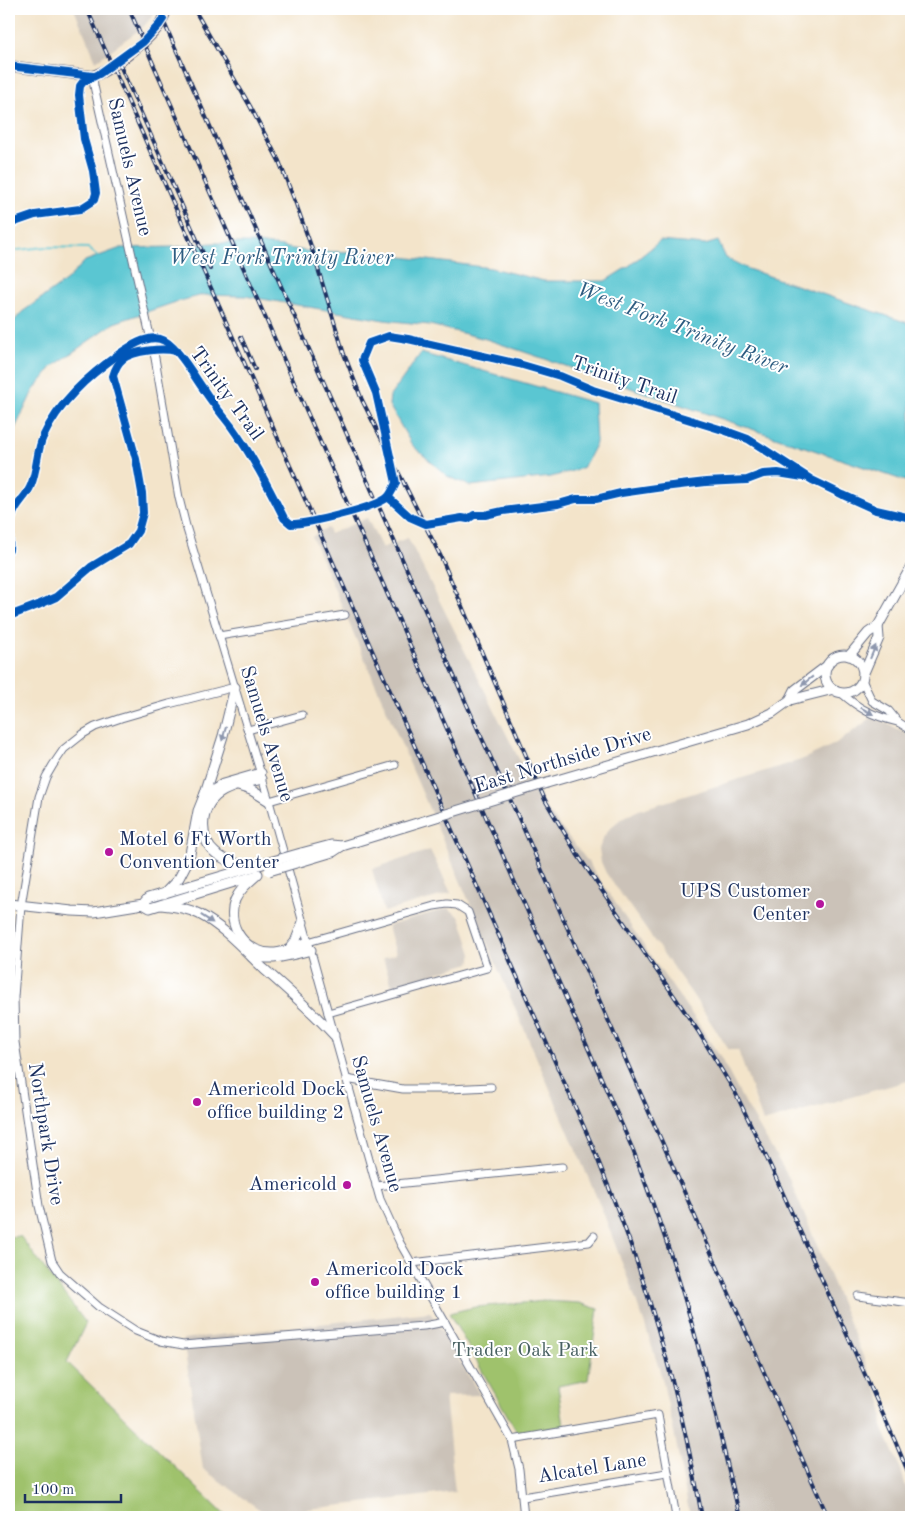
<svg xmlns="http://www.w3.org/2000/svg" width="920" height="1526" font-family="'Old Standard TT',serif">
	<rect width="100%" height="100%" fill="#fff"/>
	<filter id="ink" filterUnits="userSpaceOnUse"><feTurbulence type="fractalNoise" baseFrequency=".02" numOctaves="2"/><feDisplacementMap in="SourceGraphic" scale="10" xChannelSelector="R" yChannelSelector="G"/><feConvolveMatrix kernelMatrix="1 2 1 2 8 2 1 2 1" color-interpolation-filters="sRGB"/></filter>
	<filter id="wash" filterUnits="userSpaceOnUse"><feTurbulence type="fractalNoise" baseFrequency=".0096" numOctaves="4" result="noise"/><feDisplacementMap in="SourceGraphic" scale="20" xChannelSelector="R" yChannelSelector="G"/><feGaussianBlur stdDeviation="1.12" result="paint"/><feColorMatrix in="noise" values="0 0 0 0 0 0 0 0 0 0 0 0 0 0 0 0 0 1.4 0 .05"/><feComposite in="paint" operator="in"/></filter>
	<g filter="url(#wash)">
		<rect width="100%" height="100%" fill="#f3e4ca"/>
		<g fill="#cbc2b8">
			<polygon points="74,9 156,9 152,17 143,27 96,61"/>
			<polygon points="367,518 382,548 396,542 408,538 541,803 586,859 654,961 698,1023 722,1060 742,1098 789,1178 882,1402 883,1429 901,1470 911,1505 911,1517 690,1517 675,1437 662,1378 644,1322 603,1212 312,537 320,531 328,528 330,534"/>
			<polygon points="871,718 888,724 911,737 911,1080 763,1122 738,1050 729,1050 692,994 606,873 601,862 599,849 603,838 610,828 622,818 639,810 801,760 837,743"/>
			<polygon points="430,850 451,893 384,912 372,869"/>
			<polygon points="448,908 460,917 472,954 470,963 392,986 383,958 396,954 388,926"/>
			<polygon points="430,1312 480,1395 445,1396 455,1492 266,1514 203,1469 183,1339"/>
		</g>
		<g fill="#9fc26c" stroke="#5d7865">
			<polygon points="20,1236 86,1323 67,1362 227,1517 9,1517 9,1237"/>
			<polygon points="545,1301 580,1303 598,1309 588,1380 558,1386 564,1426 518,1434 449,1313 475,1307"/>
		</g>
		<g fill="#5ac6d2" stroke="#3a7a98">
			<polygon points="660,241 705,245 718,241 726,258 748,269 911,324 911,483 486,339 430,325 384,320 245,296 203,295 176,302 114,323 52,367 33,391 9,441 9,327 22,312 67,280 85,261 121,248 174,247 212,243 258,243 306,251 357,252 436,261 491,268 544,281 605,281 629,266"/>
			<polygon points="421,353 594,403 596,443 583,468 551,477 470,486 447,476 412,445 389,405 390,396"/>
		</g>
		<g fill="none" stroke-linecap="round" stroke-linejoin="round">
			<polyline stroke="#5ac6d2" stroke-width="2" points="9,251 45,247 88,248 100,258"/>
		</g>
	</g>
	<g filter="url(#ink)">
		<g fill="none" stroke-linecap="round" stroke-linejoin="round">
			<g stroke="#676e84" stroke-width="9">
				<g id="minor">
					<polyline points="93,76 94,86 155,358 179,498 186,526 269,801 380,1199 400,1243 512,1440 519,1469 524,1517"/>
					<polyline points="219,636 345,615"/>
					<polyline points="862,680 872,701 889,711 898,722 911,730"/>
					<polyline points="235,687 169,704 121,718 95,727 83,734 64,749 53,765 46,777 39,797 21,906 14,997 15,1042 39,1206 52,1261 60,1273 99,1307 136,1331 161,1341 183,1345 424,1326 445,1322"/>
					<path d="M840,692c19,17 33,24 58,30"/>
					<polyline points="248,730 302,715"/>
					<polyline points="269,801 395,765"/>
					<polyline points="308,942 434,906 447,904 457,905 468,912 487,968 328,1013"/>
					<polyline points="346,1079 403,1089 449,1089 491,1087"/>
					<polyline points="376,1186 562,1167"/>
					<polyline points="412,1263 589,1242 594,1236"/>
					<polyline points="858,1296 911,1303"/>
					<polyline points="512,1440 658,1415 676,1517"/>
					<polyline points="523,1497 667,1473"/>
				</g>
			</g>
			<g stroke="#676e84" stroke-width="11">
				<g id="tertiary">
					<circle cx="844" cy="674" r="19"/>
					<polyline points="849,656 868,633 878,626 911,567"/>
					<polyline points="863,675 879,638 878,626"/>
					<polyline points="790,700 795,690 828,665"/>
					<polyline points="547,783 748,724 772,713 790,700 834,689"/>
					<polyline points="238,786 251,790 269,801"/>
					<polyline points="204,796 223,784 261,773"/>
					<polyline points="301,853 331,845 342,846"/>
					<polyline points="303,861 333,852 342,846 404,827"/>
					<path d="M252,867c-28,-5 -52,-15 -48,-48 1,-9 5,-17 12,-23 12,-10 31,-13 46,-17"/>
					<path d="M258,874c-9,8 -18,15 -23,26 -10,27 12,55 40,53 11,-1 23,-7 33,-11"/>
					<polyline points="164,894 179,878 189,859 198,811 204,796 223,736 235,687"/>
					<polyline points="9,904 72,911 94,912 143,904 148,898 266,863"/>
					<polyline points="143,904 150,908 254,876"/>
					<path d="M161,905c13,1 26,3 38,9 25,13 45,36 65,55 24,21 48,42 70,66"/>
					<polyline points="290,948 295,942 303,922"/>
					<path d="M252,957c24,3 36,-1 59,-7"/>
				</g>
			</g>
			<g stroke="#676e84" stroke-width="12">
				<path id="secondary" d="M9,66l84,10c18,-6 53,-34 65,-49 4,-6 7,-12 8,-18"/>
			</g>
			<use href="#minor" stroke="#fff" stroke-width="7"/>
			<use href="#tertiary" stroke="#fff" stroke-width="9"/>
			<use href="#secondary" stroke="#fde4d0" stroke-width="10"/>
			<g stroke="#1b2f5e" stroke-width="4">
				<g id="rail">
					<path d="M87,9l505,1136c15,39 32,78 45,118 28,83 50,168 65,254"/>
					<path d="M129,9l504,1141c15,40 30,80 43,121 26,81 44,164 64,246"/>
					<polyline points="158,9 479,732 521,823 828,1517"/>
					<polyline points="194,9 250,106 279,161 296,204 311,246 344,354 362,400 441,557 545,800 577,854 698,1031 736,1094 771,1167 895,1441 911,1479"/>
					<polyline points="119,63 210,269"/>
					<polyline points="241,337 255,369"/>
				</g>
			</g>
			<use href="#rail" stroke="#fff" stroke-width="2" stroke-dasharray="5.5" stroke-linecap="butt"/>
			<g stroke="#676e84" stroke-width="11" stroke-linecap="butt">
				<g id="tertiary-bridge">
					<polyline points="404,827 547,783"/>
					<polyline points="266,863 301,853"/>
					<polyline points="269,871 303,861"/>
				</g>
			</g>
			<use href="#tertiary-bridge" stroke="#fff" stroke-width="9"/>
			<g stroke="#fff" stroke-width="11">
				<g id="cycleway">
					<polyline points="9,66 93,76"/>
					<polyline points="9,224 35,215 80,209 94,200 96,193 93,171 84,139 79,95 80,86 83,82 99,74 143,42 159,25 163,19"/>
					<polyline points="388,497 410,517 426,524 462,518 468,519 474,515 485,515 503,511 558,504 576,499 596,499 621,493 663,487 706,482 747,480 763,474 778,473 803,477"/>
					<path d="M9,550c1,-11 -1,-23 3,-33 3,-13 15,-20 19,-32 6,-14 6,-36 12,-48 16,-35 45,-61 76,-83 10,-7 28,-19 41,-15 15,3 35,39 44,51 8,13 18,24 27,36 21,29 37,60 53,92l7,6c16,0 87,-17 97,-27 3,-3 6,-10 8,-14l-20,-90 -14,-33 7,-17 20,-7 19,3 111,25 41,12 33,14 133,41 22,8 64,41 31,15 33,15 35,8"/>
					<path d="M9,616l29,-11 18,-8 35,-30 38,-23 9,-13 5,-18 -1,-20 -6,-34 -23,-83c2,-7 5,-13 10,-17 11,-9 40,-11 53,-8"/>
				</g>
			</g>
			<use href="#cycleway" stroke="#0057b8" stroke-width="8"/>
		</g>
		<defs><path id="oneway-solid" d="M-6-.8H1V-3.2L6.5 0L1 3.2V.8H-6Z" transform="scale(1.25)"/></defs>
		<g fill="#8d97ae">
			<use href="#oneway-solid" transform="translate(873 652) rotate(-67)"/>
			<use href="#oneway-solid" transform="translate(807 681) rotate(142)"/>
			<use href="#oneway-solid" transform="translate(867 711) rotate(29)"/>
			<use href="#oneway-solid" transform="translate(224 734) rotate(106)"/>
			<use href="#oneway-solid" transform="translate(207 919) rotate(34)"/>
		</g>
	</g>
	<g fill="#b5179e" stroke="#fff" stroke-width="2">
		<circle cx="109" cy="852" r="5"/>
		<circle cx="820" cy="904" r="5"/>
		<circle cx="197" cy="1102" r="5"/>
		<circle cx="347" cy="1185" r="5"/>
		<circle cx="315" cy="1282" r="5"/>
	</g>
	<g text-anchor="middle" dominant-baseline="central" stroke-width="4" stroke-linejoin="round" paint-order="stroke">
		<g font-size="20" fill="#1b2f5e" stroke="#fff">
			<text transform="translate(129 167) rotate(77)">Samuels Avenue</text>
			<text transform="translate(624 381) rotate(19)">Trinity Trail</text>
			<text transform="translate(226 394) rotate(54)">Trinity Trail</text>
			<text transform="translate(266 734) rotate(73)">Samuels Avenue</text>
			<text transform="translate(563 761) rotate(-17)">East Northside Drive</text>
			<text transform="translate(376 1124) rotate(74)">Samuels Avenue</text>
			<text transform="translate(45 1134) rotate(81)">Northpark Drive</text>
			<text transform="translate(592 1469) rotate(-9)">Alcatel Lane</text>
		</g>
		<g font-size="20" fill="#1b2f5e" stroke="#fff" text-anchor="start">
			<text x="119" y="840">Motel 6 Ft Worth<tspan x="119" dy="23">Convention Center</tspan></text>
			<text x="810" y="892" text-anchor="end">UPS Customer<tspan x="810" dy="23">Center</tspan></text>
			<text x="207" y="1090">Americold Dock<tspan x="207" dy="23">office building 2</tspan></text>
			<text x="337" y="1185" text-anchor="end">Americold</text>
			<text x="325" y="1270">Americold Dock<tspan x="325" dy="23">office building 1</tspan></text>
		</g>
		<g font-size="20" fill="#496263" stroke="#fff">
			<text x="525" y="1351">Trader Oak Park</text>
		</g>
		<g font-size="21" font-style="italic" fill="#2e5c81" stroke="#fff">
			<text x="281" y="258">West Fork Trinity River</text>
			<text transform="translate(682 329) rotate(21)">West Fork Trinity River</text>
		</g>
	</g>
	<rect width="920" height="1526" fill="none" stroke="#fff" stroke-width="30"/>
	<path d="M25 1494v8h96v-8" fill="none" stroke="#1b2f5e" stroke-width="2.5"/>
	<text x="32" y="1494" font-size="15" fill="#1b2f5e" stroke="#ffffff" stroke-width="4" paint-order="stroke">100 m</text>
</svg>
